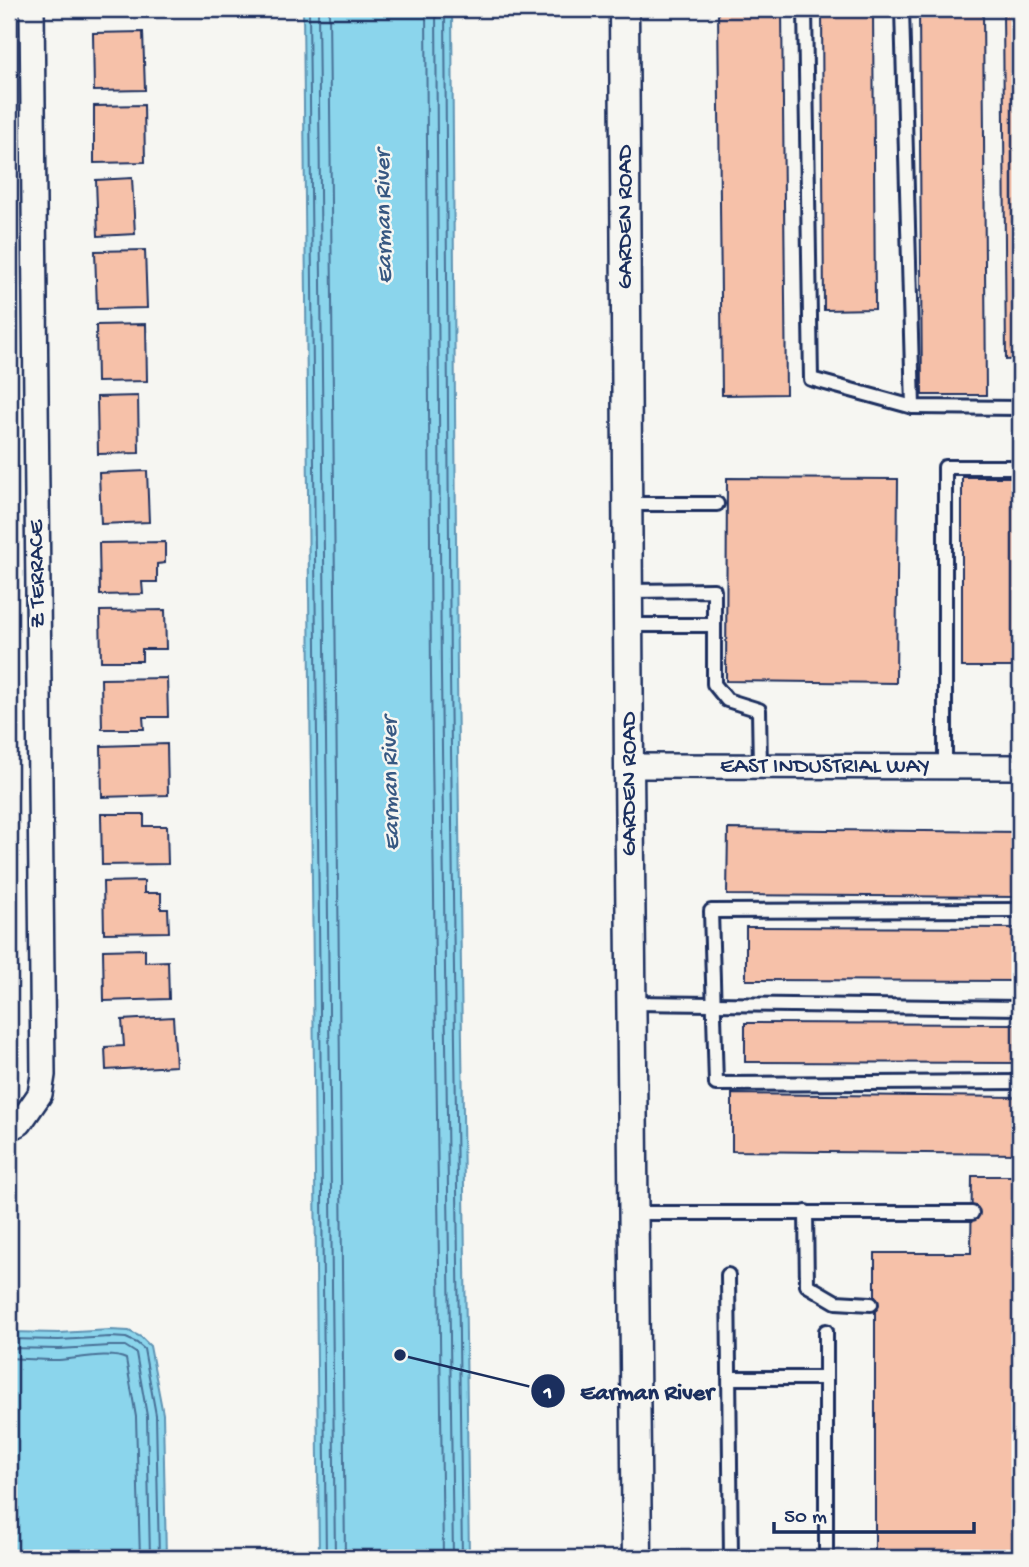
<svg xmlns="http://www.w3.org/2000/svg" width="1029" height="1567" font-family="'Gochi Hand',sans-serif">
	<rect width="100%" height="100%" fill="#f6f6f2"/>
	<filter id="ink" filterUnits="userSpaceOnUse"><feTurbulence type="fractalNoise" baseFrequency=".0143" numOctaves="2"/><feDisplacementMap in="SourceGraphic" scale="14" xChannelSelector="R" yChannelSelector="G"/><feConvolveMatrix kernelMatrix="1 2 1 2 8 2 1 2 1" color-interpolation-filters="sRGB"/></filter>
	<g filter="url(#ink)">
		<g fill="#8bd5ec" stroke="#5e93b3" stroke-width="2">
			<polygon points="303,9 452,9 457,674 469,1558 319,1558"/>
			<polygon points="110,1330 129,1331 141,1337 150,1346 163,1414 166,1558 9,1558 9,1332 59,1333"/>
		</g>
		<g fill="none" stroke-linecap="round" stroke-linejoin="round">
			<g stroke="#487197" stroke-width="2">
				<polyline points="309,9 326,1558"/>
				<polyline points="318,9 335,1558"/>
				<polyline points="329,9 345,1558"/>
				<polyline points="426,9 431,675 443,1558"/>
				<polyline points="436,9 441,674 453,1558"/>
				<polyline points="445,9 450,674 462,1558"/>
				<polyline points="9,1339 59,1340 110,1337 126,1338 137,1343 144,1349 156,1415 159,1558"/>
				<polyline points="9,1348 59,1349 110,1346 125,1346 136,1353 147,1416 150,1558"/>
				<path d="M9,1358c17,1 34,2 50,2 19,-1 51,-9 67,-1l10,58 4,141"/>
			</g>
		</g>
		<g fill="#f6c1a9" stroke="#1b2f5e" stroke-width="2">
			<rect x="93" y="9" width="35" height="5"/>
			<polygon points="718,9 782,9 786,394 722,395"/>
			<polygon points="822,9 873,9 875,309 824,310"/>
			<polygon points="919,9 983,9 986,395 922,395"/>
			<polygon points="1003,9 1020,9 1020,359 1006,360"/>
			<polygon points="143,32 145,90 94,91 93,33"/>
			<polygon points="144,105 145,162 94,163 94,106"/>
			<polygon points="132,178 135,234 98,236 96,180"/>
			<polygon points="145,250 147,308 97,309 95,251"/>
			<polygon points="146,324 147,381 97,382 96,325"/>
			<polygon points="138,396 139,453 98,454 97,397"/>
			<polygon points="147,471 149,522 101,524 99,473"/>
			<rect x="962" y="477" width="58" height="190"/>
			<polygon points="727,478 898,479 896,683 726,681"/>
			<polygon points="165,542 165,563 157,564 157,582 142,582 143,594 100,595 99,543"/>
			<polygon points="165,610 166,649 142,649 142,661 101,661 100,611"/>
			<polygon points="167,678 168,717 143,717 144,729 102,729 101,679"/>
			<polygon points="167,744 168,795 102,797 101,746"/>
			<polygon points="101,814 144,814 144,826 167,826 168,864 102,865"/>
			<polygon points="728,829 1020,832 1020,897 727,895"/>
			<polygon points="144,881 144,893 161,893 161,909 168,909 169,932 104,933 103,882"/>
			<polygon points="746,927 1020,928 1019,981 746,980"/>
			<polygon points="145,949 145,962 168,961 169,999 104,1001 103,950"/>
			<polygon points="173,1017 176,1066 106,1070 105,1047 124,1046 122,1020"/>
			<polygon points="745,1023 1016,1024 1016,1063 745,1062"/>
			<polygon points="732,1094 1020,1097 1020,1154 732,1151"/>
			<polygon points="972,1176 1020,1176 1020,1558 875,1558 875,1253 971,1253"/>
		</g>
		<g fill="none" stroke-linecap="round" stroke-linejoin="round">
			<g stroke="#1b2f5e" stroke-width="18">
				<g id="service">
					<polyline points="805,9 811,379 913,407 1020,408"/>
					<polyline points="902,9 913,407"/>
					<polyline points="628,504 717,504"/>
					<polyline points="629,591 714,590 714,684 727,700 759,710 760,767"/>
					<polyline points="629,625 714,625"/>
					<polyline points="945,767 945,467 1020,467"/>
					<polyline points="1020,910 711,911 716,1084 1020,1082"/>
					<polyline points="632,1003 1020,1008"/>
					<polyline points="806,1212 807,1285 836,1302 871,1304"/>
					<polyline points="634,1213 972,1213"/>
					<polyline points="728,1275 731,1558"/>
					<polyline points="730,1378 826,1378 826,1557"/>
					<polyline points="826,1378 826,1331"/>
				</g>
			</g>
			<g stroke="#1b2f5e" stroke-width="28">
				<g id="minor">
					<polyline points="629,766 1020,767"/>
					<polyline points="9,1129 20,1123 40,1094 43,1075 32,9"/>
				</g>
			</g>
			<g stroke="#1b2f5e" stroke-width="33">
				<polyline id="tertiary" points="624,9 629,766 637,1558"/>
			</g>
			<use href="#service" stroke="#f6f6f2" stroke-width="12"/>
			<use href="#minor" stroke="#f6f6f2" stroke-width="23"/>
			<use href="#tertiary" stroke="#f6f6f2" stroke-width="28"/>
		</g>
	</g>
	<g text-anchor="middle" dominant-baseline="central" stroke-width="5" stroke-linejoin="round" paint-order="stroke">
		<g font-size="23" fill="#1b2f5e" stroke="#f6f6f2">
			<text transform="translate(626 217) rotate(-90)">GARDEN ROAD</text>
			<text transform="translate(38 574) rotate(-91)">Z TERRACE</text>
			<text x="825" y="767">EAST INDUSTRIAL WAY</text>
			<text transform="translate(630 784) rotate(-90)">GARDEN ROAD</text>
		</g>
		<g font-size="24" font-style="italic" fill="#375882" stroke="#f6f6f2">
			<text transform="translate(385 217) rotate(-91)">Earman River</text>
			<text transform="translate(392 784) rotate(-91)">Earman River</text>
		</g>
	</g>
	<path fill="none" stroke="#1b2f5e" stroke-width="2.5" d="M400 1355L548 1391"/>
	<g fill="#1b2f5e" stroke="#f6f6f2" stroke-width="2.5">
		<circle cx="400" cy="1355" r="7"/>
		<circle cx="548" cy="1391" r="18"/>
	</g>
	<g font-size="21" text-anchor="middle" font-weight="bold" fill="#fff">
		<text x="548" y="1398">1</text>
	</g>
	<g font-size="24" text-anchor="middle" font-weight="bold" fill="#1b2f5e" stroke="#f6f6f2" stroke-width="5" stroke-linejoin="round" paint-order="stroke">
		<text x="647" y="1399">Earman River</text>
	</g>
	<rect width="1029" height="1567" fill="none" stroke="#f6f6f2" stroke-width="35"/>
	<rect x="18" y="18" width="994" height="1532" fill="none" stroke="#1b2f5e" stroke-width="2.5" filter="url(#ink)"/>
	<path d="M774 1522v10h200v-10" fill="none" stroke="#1b2f5e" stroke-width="3.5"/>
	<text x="784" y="1522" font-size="21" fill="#1b2f5e" stroke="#f6f6f2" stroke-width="5" paint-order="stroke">50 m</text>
</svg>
